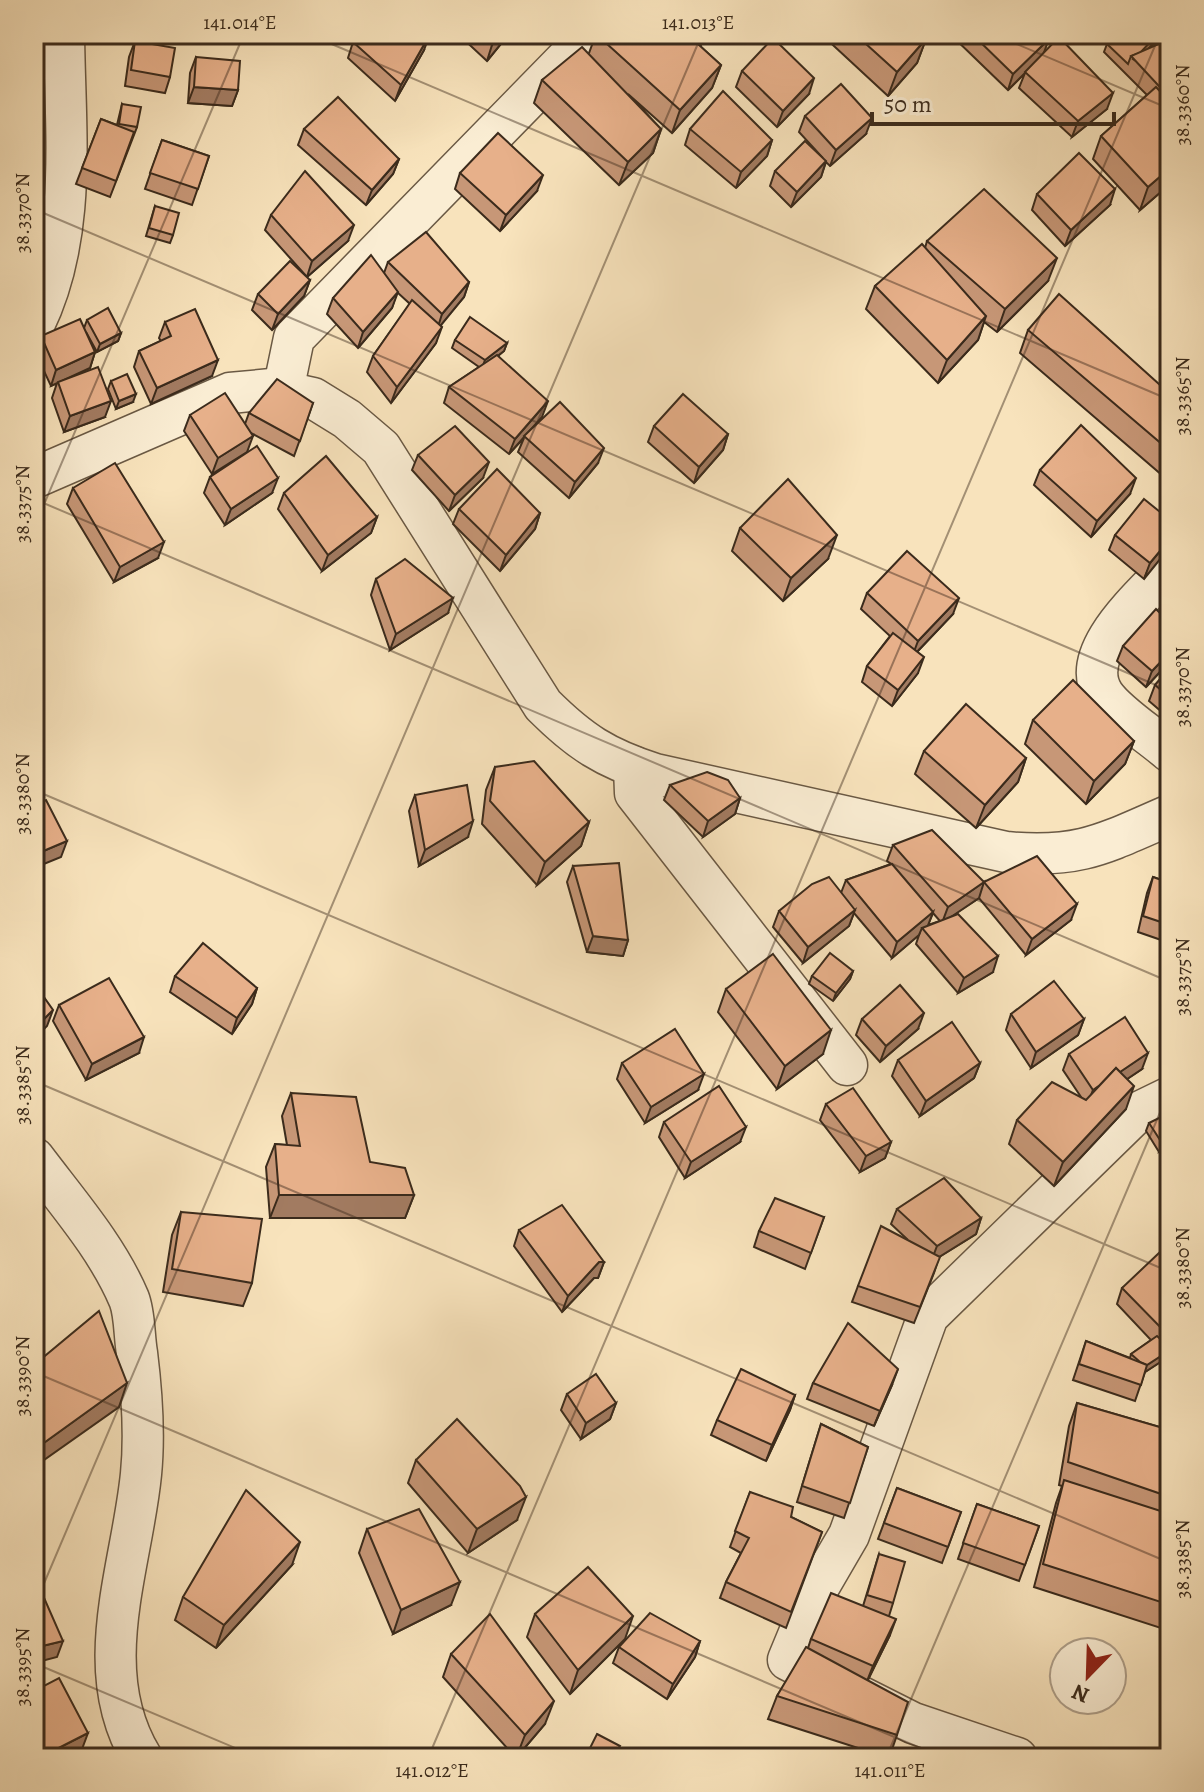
<svg xmlns="http://www.w3.org/2000/svg" width="1204" height="1792" font-family="Alegreya,serif">
	<rect width="100%" height="100%" fill="#f8e3bc"/>
	<filter id="stains"><feTurbulence type="fractalNoise" baseFrequency=".0025" numOctaves="4"/><feColorMatrix values="0 0 0 0 .2 0 0 0 0 .09 0 0 0 0 .02 0 0 0 .5 -.17"/></filter>
	<radialGradient id="worn" r=".72"><stop offset=".6" stop-color="#630" stop-opacity="0"/><stop offset="1" stop-color="#630" stop-opacity=".3"/></radialGradient>
	<g fill="none" stroke-linecap="round" stroke-linejoin="round">
		<g stroke="#6a5944" stroke-width="43">
			<g id="minor">
				<path d="M34,325c44,-90 31,-193 30,-291"/>
				<polyline points="283,391 294,338 591,34"/>
				<path d="M34,478l196,-85 42,-4 41,9 34,21 34,29 162,257c37,37 62,53 112,69l351,78c74,7 99,-9 164,-37"/>
				<path d="M1170,567c-26,29 -95,86 -66,128 13,19 48,41 66,57"/>
				<polyline points="634,767 635,793 847,1065"/>
				<path d="M34,1158c33,44 73,89 95,141 6,15 5,37 8,54 5,40 8,81 4,121 -9,93 -53,196 1,284"/>
				<polyline points="1017,1758 913,1723 788,1660 817,1590 849,1535 928,1316 1135,1114 1170,1097"/>
			</g>
		</g>
		<use href="#minor" stroke="#faedd3" stroke-width="40"/>
	</g>
	<g fill="#c79777" stroke="#3b2b1c" stroke-width="2" fill-rule="evenodd">
		<polygon points="458,34 509,34 487,61"/>
		<polygon points="596,34 710,34 700,46 721,65 712,88 672,133 628,94 661,129 653,153 619,185 534,103 542,80 589,53"/>
		<polygon points="821,34 921,34 926,39 917,63 888,96"/>
		<polygon points="950,34 1045,34 1045,52 1107,109 1072,137 1019,88 1025,73 1008,90"/>
		<polygon points="1170,39 1170,184 1140,210 1093,159 1101,136 1147,95 1104,52 1107,44 1151,46 1148,49"/>
		<polygon points="135,41 170,77 165,93 125,86 129,57"/>
		<polygon points="353,42 424,50 395,101 348,58"/>
		<polygon points="196,57 238,90 232,106 188,103 190,73"/>
		<polygon points="742,71 809,94 777,127 736,87"/>
		<polygon points="122,104 137,127 110,197 76,184 101,119 117,125"/>
		<polygon points="805,116 866,134 830,166 826,162 821,177 791,207 770,186 775,171 822,157 799,132"/>
		<polygon points="304,129 399,159 393,174 366,205 298,145"/>
		<polygon points="690,129 772,140 767,156 736,188 685,145"/>
		<polygon points="162,140 209,156 192,205 145,189"/>
		<polygon points="460,173 537,191 500,231 455,189"/>
		<polygon points="1037,194 1110,205 1065,246 1032,210"/>
		<polygon points="155,206 173,235 170,243 146,236"/>
		<polygon points="271,215 348,241 307,277 265,230"/>
		<polygon points="927,241 1048,281 997,332 984,322 978,340 938,383 866,309 875,286 925,248"/>
		<polygon points="388,262 469,282 464,297 440,325 436,343 391,403 367,372 373,356 410,304 397,292 392,308 358,348 327,314 333,298 384,273"/>
		<polygon points="310,280 304,296 272,330 252,310 258,294"/>
		<polygon points="87,320 121,333 118,341 97,352 86,332 95,352 90,368 65,379 105,417 64,432 52,398 57,383 51,386 35,352 41,336 84,328"/>
		<polygon points="165,322 212,376 151,404 134,367 139,351 161,341 159,338"/>
		<polygon points="1028,330 1170,394 1170,482 1020,353"/>
		<polygon points="455,340 507,343 504,351 498,356 542,417 529,431 598,463 569,498 518,452 524,438 509,454 444,403 449,387 479,367 452,348"/>
		<polygon points="111,381 133,402 116,409 108,389"/>
		<polygon points="313,403 294,456 251,433 247,452 212,474 184,431 190,415 245,424 249,413"/>
		<polygon points="654,426 728,434 723,450 694,483 648,442"/>
		<polygon points="418,455 483,478 449,511 412,470"/>
		<polygon points="1040,470 1130,494 1091,537 1034,485"/>
		<polygon points="210,477 272,493 225,525 204,493"/>
		<polygon points="73,488 158,558 114,582 67,504"/>
		<polygon points="284,493 377,517 371,533 322,571 278,509"/>
		<polygon points="459,509 540,513 535,529 500,571 453,524"/>
		<polygon points="1170,520 1144,579 1109,550 1115,535"/>
		<polygon points="740,528 828,559 783,601 732,551"/>
		<polygon points="376,579 448,613 390,650 371,595"/>
		<polygon points="867,593 953,614 917,652 918,673 892,706 862,682 867,666 890,636 861,609"/>
		<polygon points="1170,623 1170,661 1146,687 1117,661 1123,646"/>
		<polygon points="1170,668 1170,719 1149,701 1155,685"/>
		<polygon points="1033,720 1134,741 1125,764 1086,804 1025,744"/>
		<polygon points="924,751 1026,758 1018,782 976,828 915,774"/>
		<polygon points="495,767 589,822 581,846 537,885 482,824 486,790"/>
		<polygon points="670,785 740,798 735,814 703,837 664,800"/>
		<polygon points="415,795 468,837 419,866 409,811"/>
		<path d="M893,845l91,37 87,38 -45,35 -47,-57 -29,19 43,55 -35,21 -42,-49 3,-9 -27,23 -38,-45 -5,13 -46,37 -30,-36 6,-16 62,-18 5,-13 45,-16 -4,-3zM933,913l7,8 -12,4z"/>
		<polygon points="573,866 628,940 623,956 587,952 567,882"/>
		<polygon points="1153,877 1170,883 1170,943 1138,932 1147,893"/>
		<polygon points="853,971 850,979 833,1001 809,984 812,976"/>
		<polygon points="175,976 257,988 252,1004 232,1034 170,992"/>
		<polygon points="726,989 823,1054 777,1089 718,1012"/>
		<polygon points="59,1005 139,1053 86,1080 53,1021"/>
		<polygon points="1011,1014 1084,1019 1078,1035 1031,1068 1006,1030"/>
		<polygon points="862,1019 918,1029 880,1062 856,1035"/>
		<polygon points="1069,1054 1142,1069 1127,1079 1126,1109 1054,1186 1009,1144 1017,1120 1081,1097 1063,1070"/>
		<polygon points="898,1060 980,1063 974,1078 920,1116 892,1076"/>
		<polygon points="622,1063 698,1090 645,1123 617,1079"/>
		<polygon points="291,1093 370,1162 414,1195 405,1218 270,1218 266,1167 275,1144 287,1145 282,1116"/>
		<polygon points="826,1104 891,1142 885,1158 860,1172 820,1120"/>
		<polygon points="664,1122 740,1142 685,1178 659,1137"/>
		<polygon points="1149,1123 1170,1123 1170,1147 1159,1152 1146,1131"/>
		<polygon points="897,1209 981,1218 976,1234 939,1257 934,1273 914,1323 852,1302 858,1286 907,1239 891,1224"/>
		<polygon points="181,1212 252,1283 243,1306 163,1292 172,1235"/>
		<polygon points="824,1217 805,1269 754,1247 759,1231"/>
		<polygon points="519,1230 604,1262 598,1278 594,1278 562,1312 514,1246"/>
		<polygon points="1170,1265 1170,1345 1168,1346 1168,1357 1145,1372 1135,1401 1073,1380 1086,1341 1130,1358 1131,1354 1151,1340 1117,1304 1122,1288"/>
		<polygon points="813,1383 892,1385 874,1426 807,1399"/>
		<polygon points="567,1394 616,1403 610,1419 581,1439 561,1410"/>
		<polygon points="795,1395 790,1410 766,1461 711,1435 717,1420"/>
		<polygon points="1077,1403 1170,1430 1170,1631 1034,1587 1056,1503 1062,1486 1059,1485 1069,1426"/>
		<polygon points="821,1424 868,1447 844,1518 797,1502"/>
		<polygon points="416,1460 517,1520 468,1553 408,1483"/>
		<polygon points="897,1488 961,1512 942,1563 878,1539"/>
		<polygon points="750,1492 791,1517 822,1532 786,1628 720,1598 726,1582 741,1553 730,1547"/>
		<polygon points="977,1504 1039,1526 1019,1581 958,1559"/>
		<polygon points="367,1529 451,1605 393,1634 359,1553"/>
		<polygon points="879,1554 893,1603 889,1616 890,1635 868,1680 897,1735 889,1758 768,1719 777,1696 808,1648 811,1639 863,1606"/>
		<polygon points="292,1565 216,1648 175,1620 183,1597"/>
		<polygon points="535,1614 625,1639 570,1694 527,1637"/>
		<polygon points="700,1641 695,1657 667,1699 613,1663 619,1647"/>
		<polygon points="451,1654 545,1724 516,1758 443,1677"/>
		<polygon points="589,1750 615,1758 586,1758"/>
	</g>
	<g fill="#a27b61" stroke="#3b2b1c" stroke-width="2">
		<polygon points="430,34 424,50 395,101 401,85"/>
		<polygon points="501,34 509,34 487,61 492,45"/>
		<polygon points="703,34 710,34 698,48"/>
		<polygon points="1154,38 1151,46 1136,61 1133,59"/>
		<polygon points="926,39 917,63 888,96 897,72"/>
		<polygon points="1049,39 1043,55 1008,90 1013,74"/>
		<polygon points="721,65 712,88 672,133 680,110"/>
		<polygon points="814,78 809,94 777,127 783,111"/>
		<polygon points="194,87 238,90 232,106 188,103"/>
		<polygon points="1113,93 1107,109 1072,137 1078,121"/>
		<polygon points="872,118 866,134 830,166 836,150"/>
		<polygon points="661,129 653,153 619,185 628,162"/>
		<polygon points="772,140 767,156 736,188 741,172"/>
		<polygon points="399,159 393,174 366,205 372,190"/>
		<polygon points="826,161 821,177 791,207 797,192"/>
		<polygon points="1170,168 1170,184 1140,210 1148,187"/>
		<polygon points="543,175 537,191 500,231 506,215"/>
		<polygon points="1115,189 1110,205 1065,246 1071,230"/>
		<polygon points="354,225 348,241 307,277 312,261"/>
		<polygon points="1057,258 1048,281 997,332 1005,309"/>
		<polygon points="310,280 304,296 272,330 278,314"/>
		<polygon points="469,282 464,297 437,330 442,314"/>
		<polygon points="398,292 392,308 358,348 363,332"/>
		<polygon points="986,316 978,340 938,383 947,360"/>
		<polygon points="442,327 436,343 391,403 397,387"/>
		<polygon points="121,333 118,341 97,352 100,344"/>
		<polygon points="507,343 504,351 482,368 485,360"/>
		<polygon points="95,352 90,368 51,386 56,370"/>
		<polygon points="218,360 212,376 151,404 157,388"/>
		<polygon points="136,394 133,402 116,409 119,401"/>
		<polygon points="111,401 105,417 64,432 70,416"/>
		<polygon points="548,401 542,417 509,454 515,439"/>
		<polygon points="728,434 723,450 694,483 699,467"/>
		<polygon points="253,436 247,452 212,474 218,458"/>
		<polygon points="604,448 598,463 569,498 575,482"/>
		<polygon points="489,462 483,478 449,511 455,495"/>
		<polygon points="278,478 272,493 225,525 231,509"/>
		<polygon points="1136,478 1130,494 1091,537 1097,521"/>
		<polygon points="540,513 535,529 500,571 506,555"/>
		<polygon points="377,517 371,533 322,571 328,555"/>
		<polygon points="837,535 828,559 783,601 791,578"/>
		<polygon points="1170,539 1170,547 1144,579 1150,563"/>
		<polygon points="164,542 158,558 114,582 120,567"/>
		<polygon points="453,598 448,613 390,650 396,634"/>
		<polygon points="959,598 953,614 912,657 918,641"/>
		<polygon points="1170,652 1170,661 1146,687 1152,671"/>
		<polygon points="924,657 918,673 892,706 898,690"/>
		<polygon points="1134,741 1125,764 1086,804 1094,781"/>
		<polygon points="1026,758 1018,782 976,828 985,805"/>
		<polygon points="740,798 735,814 703,837 708,821"/>
		<polygon points="473,821 468,837 419,866 425,850"/>
		<polygon points="589,822 581,846 537,885 545,862"/>
		<polygon points="67,841 61,857 34,868 34,855"/>
		<polygon points="984,882 979,898 942,923 948,907"/>
		<polygon points="1077,904 1071,920 1026,955 1032,939"/>
		<polygon points="855,910 849,926 803,963 808,947"/>
		<polygon points="933,912 927,928 922,928 919,935 892,958 897,942"/>
		<polygon points="593,936 628,940 623,956 587,952"/>
		<polygon points="998,956 993,972 958,993 964,978"/>
		<polygon points="853,971 850,979 833,1001 836,993"/>
		<polygon points="257,988 252,1004 232,1034 237,1018"/>
		<polygon points="53,1010 47,1026 34,1039 34,1029"/>
		<polygon points="924,1013 918,1029 880,1062 886,1046"/>
		<polygon points="1084,1019 1078,1035 1031,1068 1036,1052"/>
		<polygon points="831,1030 823,1054 777,1089 785,1066"/>
		<polygon points="144,1037 139,1053 86,1080 92,1064"/>
		<polygon points="1148,1053 1142,1069 1087,1106 1093,1090"/>
		<polygon points="980,1063 974,1078 920,1116 926,1101"/>
		<polygon points="704,1074 698,1090 645,1123 651,1107"/>
		<polygon points="1134,1086 1126,1109 1054,1186 1063,1162"/>
		<polygon points="746,1127 740,1142 685,1178 691,1162"/>
		<polygon points="1170,1140 1170,1147 1159,1152 1162,1143"/>
		<polygon points="891,1142 885,1158 860,1172 866,1156"/>
		<polygon points="279,1195 414,1195 405,1218 270,1218"/>
		<polygon points="981,1218 976,1234 931,1262 937,1246"/>
		<polygon points="599,1262 604,1262 598,1278 594,1278 562,1312 568,1296"/>
		<polygon points="1170,1334 1170,1345 1162,1351 1168,1335"/>
		<polygon points="1170,1350 1168,1357 1142,1374 1145,1366"/>
		<polygon points="898,1369 892,1385 874,1426 880,1411"/>
		<polygon points="127,1383 119,1407 34,1467 34,1450"/>
		<polygon points="795,1395 790,1410 766,1461 772,1445"/>
		<polygon points="616,1403 610,1419 581,1439 586,1423"/>
		<polygon points="526,1497 517,1520 468,1553 477,1529"/>
		<polygon points="300,1542 292,1565 216,1648 224,1625"/>
		<polygon points="460,1582 451,1605 393,1634 401,1610"/>
		<polygon points="633,1616 625,1639 570,1694 578,1670"/>
		<polygon points="896,1619 890,1635 867,1681 873,1666"/>
		<polygon points="63,1641 57,1657 34,1663 34,1648"/>
		<polygon points="700,1641 695,1657 667,1699 673,1684"/>
		<polygon points="554,1701 545,1724 516,1758 525,1735"/>
		<polygon points="88,1733 82,1749 65,1758 39,1758"/>
	</g>
	<g fill="#e7b08a" stroke="#3b2b1c" stroke-width="2">
		<polygon points="362,34 430,34 401,85 353,42"/>
		<polygon points="481,34 501,34 492,45"/>
		<polygon points="596,34 687,34 721,65 680,110"/>
		<polygon points="855,34 921,34 926,39 897,72"/>
		<polygon points="972,34 1045,34 1049,39 1013,74"/>
		<polygon points="1117,34 1150,34 1154,38 1140,53 1131,56 1128,64 1107,44"/>
		<polygon points="1059,37 1113,93 1078,121 1025,72"/>
		<polygon points="773,38 814,78 783,111 742,71"/>
		<polygon points="1170,39 1170,98 1131,56"/>
		<polygon points="135,41 175,48 170,77 131,70"/>
		<polygon points="582,47 661,129 628,162 542,80"/>
		<polygon points="196,57 240,61 238,90 194,87"/>
		<polygon points="841,84 872,118 836,150 805,116"/>
		<polygon points="1156,87 1170,102 1170,168 1148,187 1101,136"/>
		<polygon points="723,91 772,140 741,172 690,129"/>
		<polygon points="338,97 399,159 372,190 304,129"/>
		<polygon points="122,104 141,107 137,127 119,124"/>
		<polygon points="101,119 134,132 116,181 82,168"/>
		<polygon points="498,133 543,175 506,215 460,173"/>
		<polygon points="162,140 209,156 198,189 150,173"/>
		<polygon points="805,141 826,161 797,192 775,171"/>
		<polygon points="1079,153 1115,189 1071,230 1037,194"/>
		<polygon points="305,171 354,225 312,261 271,215"/>
		<polygon points="984,189 1057,258 1005,309 927,241"/>
		<polygon points="155,206 179,213 173,235 149,228"/>
		<polygon points="426,232 469,282 442,314 388,262"/>
		<polygon points="922,244 986,316 947,360 875,286"/>
		<polygon points="371,255 398,292 363,332 333,298"/>
		<polygon points="290,261 310,280 278,314 258,294"/>
		<polygon points="1059,294 1170,394 1170,451 1028,330"/>
		<polygon points="412,300 442,327 397,387 373,356"/>
		<polygon points="108,308 121,333 100,344 87,320"/>
		<polygon points="195,309 218,360 157,388 139,351 171,336 165,322"/>
		<polygon points="470,317 507,343 485,360 455,340"/>
		<polygon points="80,319 95,352 56,370 41,336"/>
		<polygon points="497,355 548,401 515,439 449,387"/>
		<polygon points="98,367 111,401 70,416 58,382"/>
		<polygon points="127,374 136,394 119,401 111,381"/>
		<polygon points="277,379 313,403 300,441 249,413"/>
		<polygon points="225,393 253,436 218,458 190,415"/>
		<polygon points="683,394 728,434 699,467 654,426"/>
		<polygon points="560,402 604,448 575,482 524,436"/>
		<polygon points="1081,425 1136,478 1097,521 1040,470"/>
		<polygon points="455,426 489,462 455,495 418,455"/>
		<polygon points="257,446 278,478 231,509 210,477"/>
		<polygon points="326,456 377,517 328,555 284,493"/>
		<polygon points="115,463 164,542 120,567 73,488"/>
		<polygon points="497,469 540,513 506,555 459,509"/>
		<polygon points="788,479 837,535 791,578 740,528"/>
		<polygon points="1144,499 1170,520 1170,539 1150,563 1115,535"/>
		<polygon points="907,551 959,598 918,641 867,593"/>
		<polygon points="405,559 453,598 396,634 376,579"/>
		<polygon points="1156,609 1170,623 1170,652 1152,671 1123,646"/>
		<polygon points="893,633 924,657 898,690 867,666"/>
		<polygon points="1170,668 1170,698 1155,685"/>
		<polygon points="1073,680 1134,741 1094,781 1033,720"/>
		<polygon points="966,704 1026,758 985,805 924,751"/>
		<polygon points="534,761 589,822 545,862 490,801 495,767"/>
		<polygon points="707,772 728,780 740,798 708,821 670,785"/>
		<polygon points="467,785 473,821 425,850 415,795"/>
		<polygon points="46,800 67,841 34,855 34,806"/>
		<polygon points="932,830 984,882 1037,856 1077,904 1032,939 984,882 948,907 893,845"/>
		<polygon points="619,863 628,940 593,936 573,866"/>
		<polygon points="892,864 933,912 897,942 846,880"/>
		<polygon points="829,877 855,910 808,947 779,911 812,884"/>
		<polygon points="1153,877 1170,883 1170,925 1143,916"/>
		<polygon points="958,914 998,956 964,978 922,928"/>
		<polygon points="203,943 257,988 237,1018 175,976"/>
		<polygon points="830,953 853,971 836,993 812,976"/>
		<polygon points="773,954 831,1030 785,1066 726,989"/>
		<polygon points="109,978 144,1037 92,1064 59,1005"/>
		<polygon points="1054,981 1084,1019 1036,1052 1011,1014"/>
		<polygon points="34,983 53,1010 34,1029"/>
		<polygon points="900,985 924,1013 886,1046 862,1019"/>
		<polygon points="1125,1017 1148,1053 1120,1072 1116,1068 1100,1085 1093,1090 1069,1054"/>
		<polygon points="952,1022 980,1063 926,1101 898,1060"/>
		<polygon points="675,1029 704,1074 651,1107 622,1063"/>
		<polygon points="1116,1068 1134,1086 1063,1162 1017,1120 1052,1082 1086,1100"/>
		<polygon points="719,1086 746,1127 691,1162 664,1122"/>
		<polygon points="853,1088 891,1142 866,1156 826,1104"/>
		<polygon points="291,1093 356,1097 370,1162 405,1168 414,1195 279,1195 275,1144 300,1146"/>
		<polygon points="1165,1115 1170,1123 1170,1140 1162,1143 1149,1123"/>
		<polygon points="944,1178 981,1218 937,1246 897,1209"/>
		<polygon points="775,1198 824,1217 811,1253 759,1231"/>
		<polygon points="562,1205 604,1262 599,1262 568,1296 519,1230"/>
		<polygon points="181,1212 262,1219 252,1283 172,1269"/>
		<polygon points="881,1226 940,1257 920,1307 858,1286"/>
		<polygon points="1159,1253 1170,1265 1170,1334 1168,1335 1122,1288"/>
		<polygon points="99,1311 127,1383 34,1450 34,1365"/>
		<polygon points="848,1323 898,1369 880,1411 813,1383"/>
		<polygon points="1157,1336 1170,1348 1170,1350 1147,1365 1140,1362 1131,1354"/>
		<polygon points="1086,1341 1147,1365 1141,1385 1079,1364"/>
		<polygon points="741,1369 795,1395 772,1445 717,1420"/>
		<polygon points="596,1374 616,1403 586,1423 567,1394"/>
		<polygon points="1077,1403 1170,1430 1170,1497 1068,1462"/>
		<polygon points="457,1419 520,1486 526,1497 477,1529 416,1460"/>
		<polygon points="821,1424 868,1447 850,1503 802,1486"/>
		<polygon points="1064,1480 1170,1514 1170,1605 1043,1564"/>
		<polygon points="897,1488 961,1512 948,1547 884,1523"/>
		<polygon points="246,1490 300,1542 224,1625 183,1597"/>
		<polygon points="750,1492 793,1507 791,1517 822,1532 791,1612 726,1582 749,1538 735,1531"/>
		<polygon points="977,1504 1039,1526 1025,1565 963,1543"/>
		<polygon points="419,1509 460,1582 401,1610 367,1529"/>
		<polygon points="879,1554 905,1562 893,1603 867,1595"/>
		<polygon points="588,1567 633,1616 578,1670 535,1614"/>
		<polygon points="34,1575 63,1641 34,1648"/>
		<polygon points="831,1593 896,1619 873,1666 811,1639"/>
		<polygon points="650,1613 700,1641 673,1684 619,1647"/>
		<polygon points="490,1614 554,1701 525,1735 451,1654"/>
		<polygon points="806,1647 908,1702 897,1735 777,1696"/>
		<polygon points="59,1678 88,1733 39,1758 34,1758 34,1691"/>
		<polygon points="597,1734 620,1746 613,1758 605,1758 589,1750"/>
		<polygon points="560,1749 571,1758 553,1758"/>
		<polygon points="83,1750 89,1758 57,1758"/>
		<polygon points="813,1754 821,1758 811,1758"/>
	</g>
	<path fill="none" stroke="#3b2b1c" stroke-width="2" stroke-opacity="0.45" d="M308,34l862,366M993,34l177,75M34,209l1136,482M34,499l1136,483M34,528l210,-494M34,790l1136,482M34,1081l1136,482M34,1372l910,386M34,1607l668,-1573M34,1663l225,95M428,1758l732,-1724M886,1758l284,-669"/>
	<rect width="1204" height="1792" fill="none" stroke="#f8e3bc" stroke-width="88"/>
	<g transform="translate(1088 1676) rotate(203)"><circle r="38" fill="#faedd3" stroke="#ae9f8a" stroke-width="2"/>
	<path d="M0-6L14 30L0 20L-14 30Z" fill="#8f2418"/>
	<text y="-12" font-size="22" font-weight="bold" text-anchor="middle" fill="#3b2b1c">N</text>
	</g>
	<path d="M872 112v12h242v-12" fill="none" stroke="#3b2b1c" stroke-width="4"/>
	<text x="884" y="112" font-size="24" fill="#3b2b1c" stroke="#faedd3" stroke-width="6" paint-order="stroke">50 m</text>
	<rect x="44" y="44" width="1116" height="1704" fill="none" stroke="#3b2b1c" stroke-width="3"/>
	<g font-size="20" text-anchor="middle" fill="#3b2b1c">
		<text x="240" y="29">141.014°E</text>
		<text x="698" y="29">141.013°E</text>
		<text transform="translate(1182 105) rotate(-90)" y="7">38.3360°N</text>
		<text transform="translate(22 213) rotate(-90)" y="7">38.3370°N</text>
		<text transform="translate(1182 396) rotate(-90)" y="7">38.3365°N</text>
		<text transform="translate(22 504) rotate(-90)" y="7">38.3375°N</text>
		<text transform="translate(1182 687) rotate(-90)" y="7">38.3370°N</text>
		<text transform="translate(22 794) rotate(-90)" y="7">38.3380°N</text>
		<text transform="translate(1182 977) rotate(-90)" y="7">38.3375°N</text>
		<text transform="translate(22 1085) rotate(-90)" y="7">38.3385°N</text>
		<text transform="translate(1182 1268) rotate(-90)" y="7">38.3380°N</text>
		<text transform="translate(22 1376) rotate(-90)" y="7">38.3390°N</text>
		<text transform="translate(1182 1559) rotate(-90)" y="7">38.3385°N</text>
		<text transform="translate(22 1667) rotate(-90)" y="7">38.3395°N</text>
		<text x="432" y="1777">141.012°E</text>
		<text x="890" y="1777">141.011°E</text>
	</g>
	<rect width="100%" height="100%" filter="url(#stains)"/>
	<rect width="100%" height="100%" fill="url(#worn)"/>
</svg>
